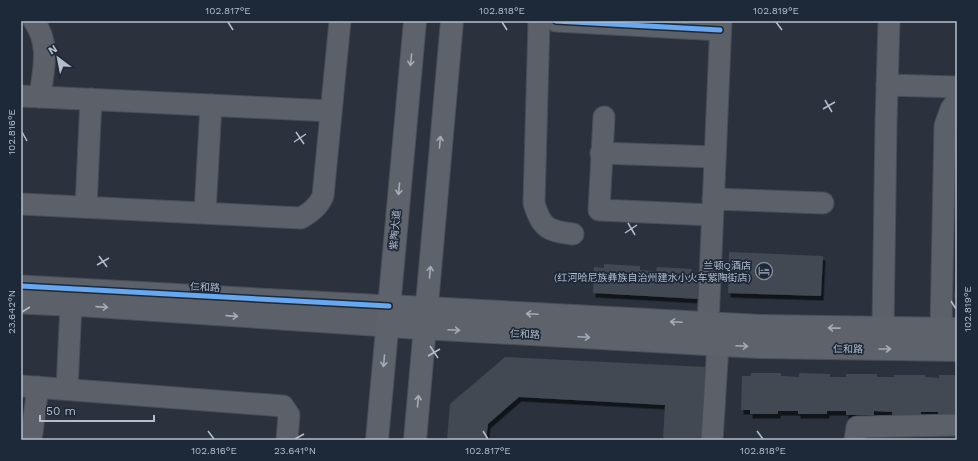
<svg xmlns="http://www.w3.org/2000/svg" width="978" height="461" font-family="'Work Sans','Noto Sans SC',sans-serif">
	<defs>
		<filter id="shadow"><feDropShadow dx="2.5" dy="4.5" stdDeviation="0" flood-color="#0009"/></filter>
	</defs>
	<rect width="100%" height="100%" fill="#2b323d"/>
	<g fill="#434952" filter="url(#shadow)">
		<polygon points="729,252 823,256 821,296 728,293"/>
		<polygon points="604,264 640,266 640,270 656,271 657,267 692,269 691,273 701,273 699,299 593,293 594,267 604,268"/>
		<polygon points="956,277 957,277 957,299 954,298"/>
		<polygon points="505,357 706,367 702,440 663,440 665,405 519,397 488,424 486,440 447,440 450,404"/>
		<polygon points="751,373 781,373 781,376 799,377 799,373 830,374 830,377 846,377 846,374 877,374 877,377 894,377 894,375 925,375 925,377 939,378 939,375 957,375 957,415 938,415 938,412 921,412 921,415 892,415 892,412 874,411 874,415 846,415 846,411 827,411 827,414 798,414 798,411 778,411 778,414 750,414 750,410 741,410 742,376 751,376"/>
	</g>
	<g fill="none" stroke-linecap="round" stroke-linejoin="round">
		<g stroke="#484d55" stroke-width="23">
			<g id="minor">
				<path d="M34,21c17,24 9,49 6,76"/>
				<path d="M539,21l-5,182c7,25 14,28 39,31"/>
				<polyline points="556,21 720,30"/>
				<polyline points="887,85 957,87"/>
				<polyline points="21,96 331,111"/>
				<polyline points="604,117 599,210 712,215"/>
				<polyline points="601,153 715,157"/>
				<polyline points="713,199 823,203"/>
				<path d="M21,204l280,14c10,-6 17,-11 22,-22l17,-175"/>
				<polyline points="86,207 91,99"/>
				<polyline points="205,212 211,105"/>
				<polyline points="21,286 389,306"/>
				<polyline points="21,303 87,306 387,326"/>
				<polyline points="708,324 721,21"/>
				<polyline points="883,329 886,123 889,21"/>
				<polyline points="941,329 945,126 951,109 957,101"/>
				<polyline points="21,386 283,406 289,415 287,440"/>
				<polyline points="67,389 71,305"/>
				<polyline points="31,440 38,387"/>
				<polyline points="712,440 718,345"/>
				<polyline points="855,440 857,427 957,425"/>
			</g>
		</g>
		<g stroke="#494f59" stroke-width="24">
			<g id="major">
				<polyline points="389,306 760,326 957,329"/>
				<polyline points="387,326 759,347 957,350"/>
				<polyline points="377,440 415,21"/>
				<polyline points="415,440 452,21"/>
			</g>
		</g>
		<use href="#minor" stroke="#5c6169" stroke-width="21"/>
		<use href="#major" stroke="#5e636b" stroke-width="22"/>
		<g stroke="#1d2838" stroke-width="8">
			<g id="cycleway">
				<polyline points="556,21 720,30"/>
				<polyline points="21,286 389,306"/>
			</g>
		</g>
		<use href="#cycleway" stroke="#66a8f1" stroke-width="5"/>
	</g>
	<defs><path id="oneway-shaft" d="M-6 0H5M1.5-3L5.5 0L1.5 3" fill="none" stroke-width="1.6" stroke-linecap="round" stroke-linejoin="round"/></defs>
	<g stroke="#a4acb9">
		<use href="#oneway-shaft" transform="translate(411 60) rotate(96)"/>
		<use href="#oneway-shaft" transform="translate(440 142) rotate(-85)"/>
		<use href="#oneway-shaft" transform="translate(399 189) rotate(95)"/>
		<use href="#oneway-shaft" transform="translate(430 272) rotate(-85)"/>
		<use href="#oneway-shaft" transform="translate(532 314) rotate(-177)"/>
		<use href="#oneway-shaft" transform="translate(676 322) rotate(-177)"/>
		<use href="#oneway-shaft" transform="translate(834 328) rotate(-179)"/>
		<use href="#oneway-shaft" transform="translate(454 330) rotate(3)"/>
		<use href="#oneway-shaft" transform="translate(584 337) rotate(3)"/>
		<use href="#oneway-shaft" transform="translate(742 346) rotate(3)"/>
		<use href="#oneway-shaft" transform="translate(885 349)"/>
		<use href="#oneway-shaft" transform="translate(384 361) rotate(95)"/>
		<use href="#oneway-shaft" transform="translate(418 401) rotate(-85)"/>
	</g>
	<g stroke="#a4abb9">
		<use href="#oneway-shaft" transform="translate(102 307) rotate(4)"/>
		<use href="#oneway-shaft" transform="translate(232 316) rotate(4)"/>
	</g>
	<path fill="none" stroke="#b6becd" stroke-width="1.5" d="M228,22l5,8M502,22l5,8M776,22l6,8M825,100l7,12M823,109l12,-7M22,132l5,9M296,132l8,12M294,142l12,-8M628,223l7,12M625,233l12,-8M99,256l8,11M97,265l12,-7M951,301l5,8M22,312l8,-5M430,346l8,12M428,356l12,-7M208,431l6,8M483,431l5,8M757,431l6,8M295,439l9,-5"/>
	<defs>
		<g id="hotel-ring" transform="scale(0.9)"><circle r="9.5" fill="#1d2838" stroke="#858d9b" stroke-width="1.5"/><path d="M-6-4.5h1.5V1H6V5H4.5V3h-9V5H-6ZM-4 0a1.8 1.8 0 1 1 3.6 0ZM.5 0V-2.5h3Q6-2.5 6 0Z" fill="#858d9b"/></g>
	</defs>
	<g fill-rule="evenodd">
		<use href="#hotel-ring" x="764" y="271"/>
	</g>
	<g text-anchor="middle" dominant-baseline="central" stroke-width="3.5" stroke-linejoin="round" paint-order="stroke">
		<g font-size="10" fill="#b6becd" stroke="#1d2838">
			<text transform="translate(395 230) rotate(-85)">紫陶大道</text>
			<text transform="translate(205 287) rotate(3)">仁和路</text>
			<text transform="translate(525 334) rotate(3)">仁和路</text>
			<text transform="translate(848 349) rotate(1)">仁和路</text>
		</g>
		<g font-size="10" fill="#b6becd" stroke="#1d2838" text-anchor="end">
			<text x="751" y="265">兰顿Q酒店<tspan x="751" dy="12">(红河哈尼族彝族自治州建水小火车紫陶街店)</tspan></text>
		</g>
	</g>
	<rect width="978" height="461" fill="none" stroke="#1d2838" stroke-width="44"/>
	<g transform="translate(58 58) rotate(328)" stroke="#1d2838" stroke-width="3" paint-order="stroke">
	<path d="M0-3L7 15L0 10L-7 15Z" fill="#b6becd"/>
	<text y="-6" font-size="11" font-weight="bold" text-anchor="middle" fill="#b6becd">N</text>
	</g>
	<path d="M40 415v6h114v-6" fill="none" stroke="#b6becd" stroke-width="2"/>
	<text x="46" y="415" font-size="12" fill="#b6becd" stroke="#1d2838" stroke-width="3" paint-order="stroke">50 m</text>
	<rect x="22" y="22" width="934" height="417" fill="none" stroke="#b6becd" stroke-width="1.5"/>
	<g font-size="10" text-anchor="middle" fill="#b6becd">
		<text x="228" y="14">102.817°E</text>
		<text x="502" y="14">102.818°E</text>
		<text x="776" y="14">102.819°E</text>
		<text transform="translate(11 132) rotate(-90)" y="4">102.816°E</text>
		<text transform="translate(967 309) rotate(-90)" y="4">102.819°E</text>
		<text transform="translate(11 312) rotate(-90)" y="4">23.642°N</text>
		<text x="214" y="454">102.816°E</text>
		<text x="295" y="454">23.641°N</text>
		<text x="488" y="454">102.817°E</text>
		<text x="763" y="454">102.818°E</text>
	</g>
</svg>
